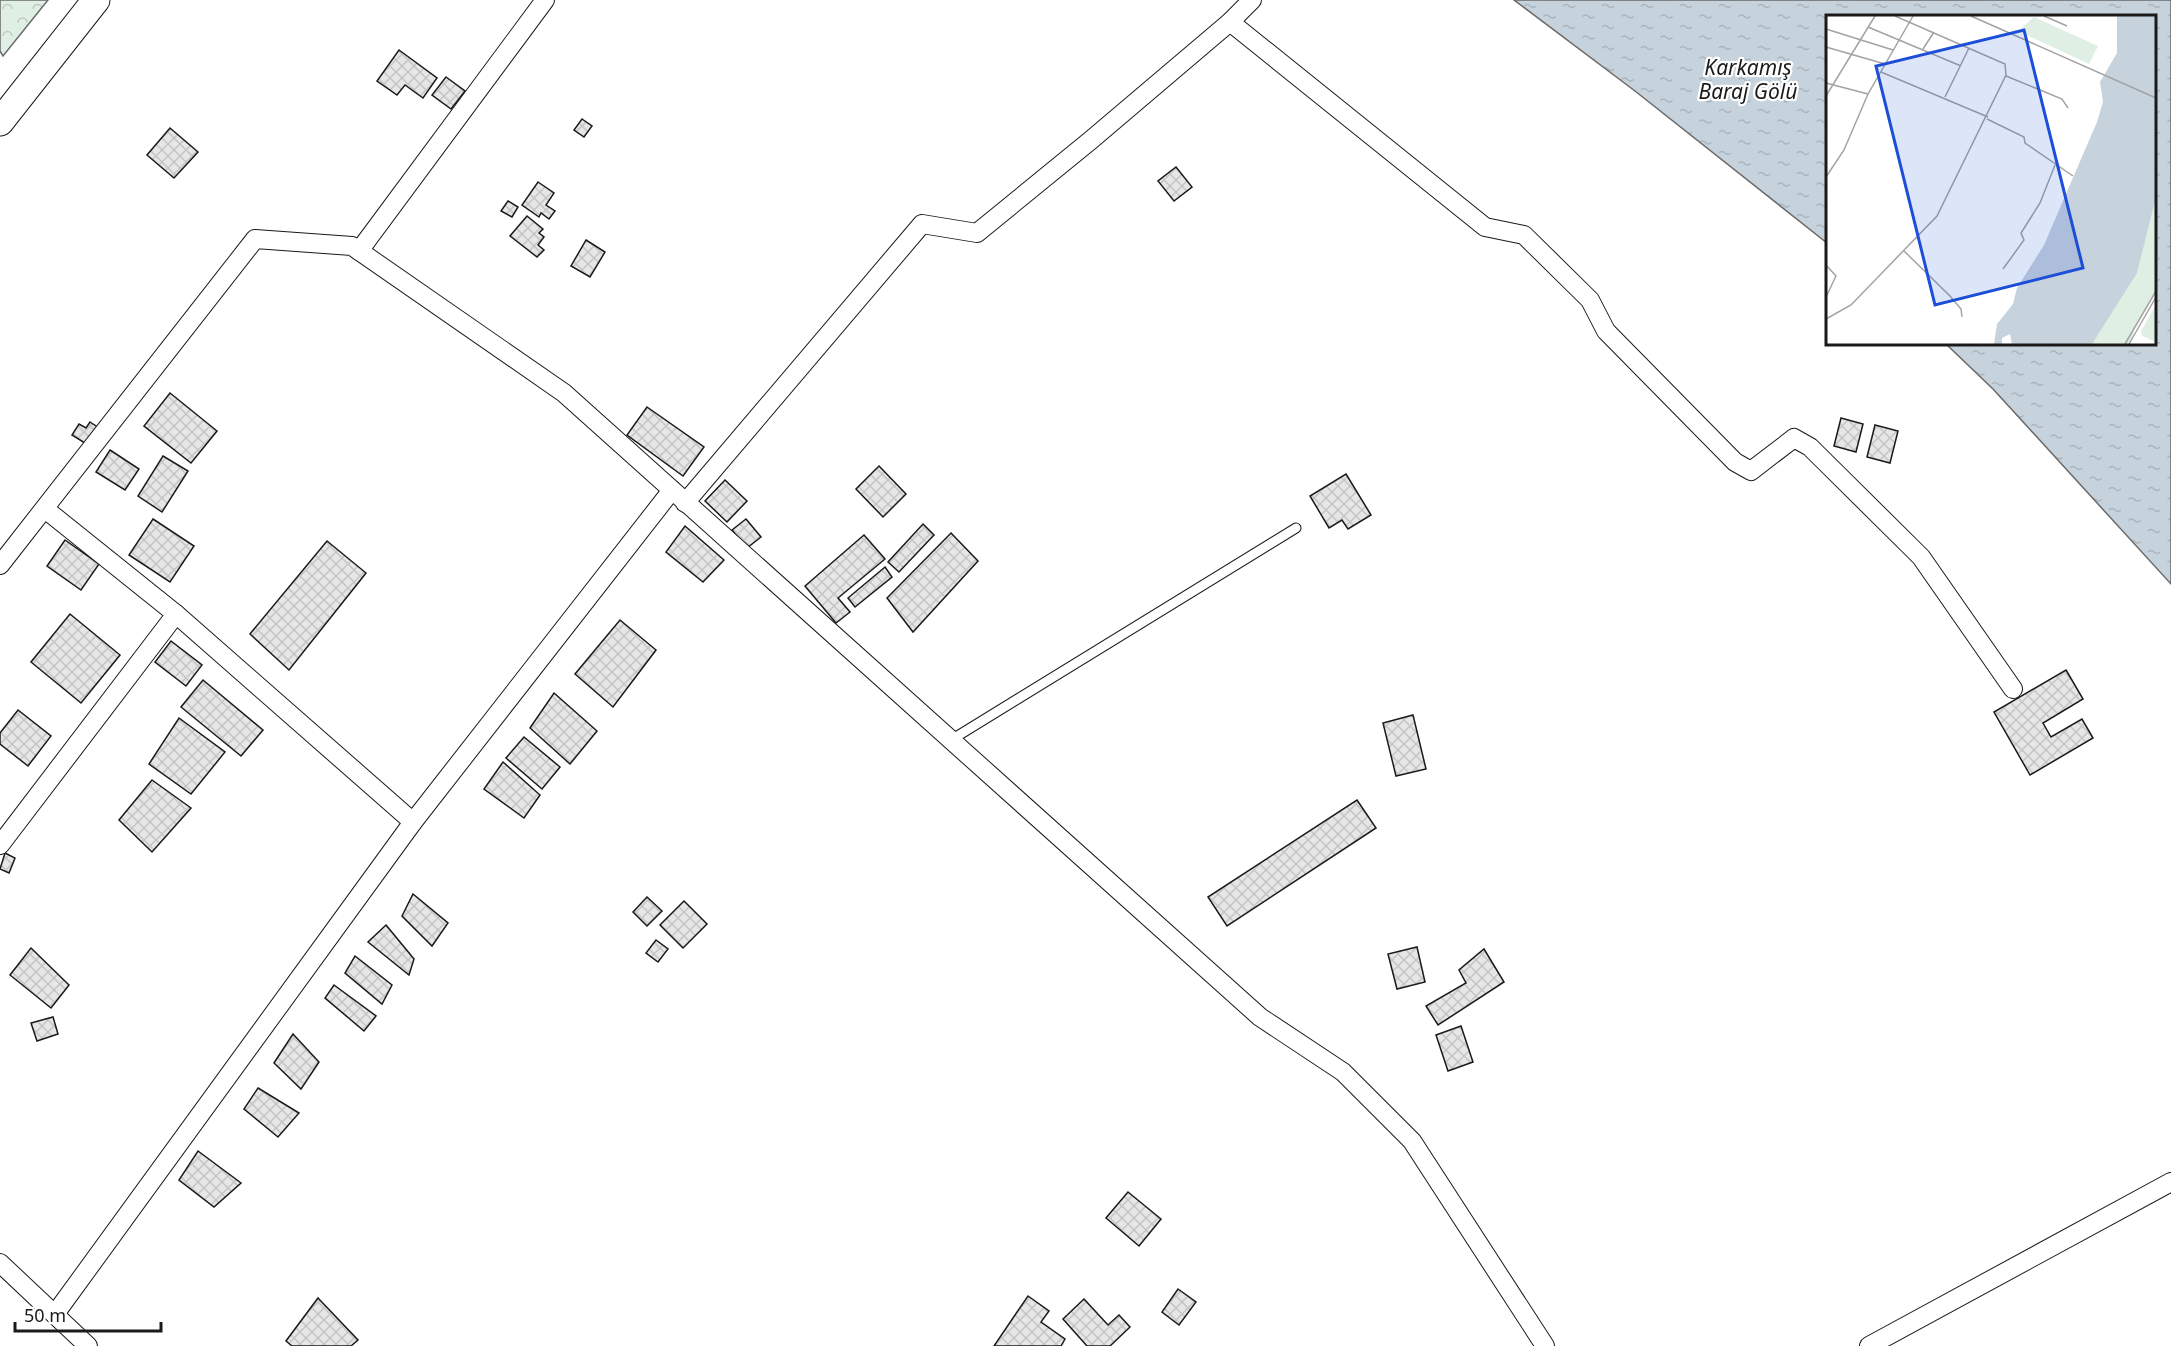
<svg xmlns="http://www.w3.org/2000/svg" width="2171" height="1346" font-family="'Noto Sans',sans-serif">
	<defs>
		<pattern id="forest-crowns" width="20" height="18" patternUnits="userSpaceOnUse" patternTransform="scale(1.5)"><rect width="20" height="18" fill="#e0efe3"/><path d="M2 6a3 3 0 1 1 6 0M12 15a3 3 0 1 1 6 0" fill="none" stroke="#c0ccc2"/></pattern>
		<pattern id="water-ripples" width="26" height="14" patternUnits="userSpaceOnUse" patternTransform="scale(1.5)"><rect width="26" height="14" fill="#c6d2dc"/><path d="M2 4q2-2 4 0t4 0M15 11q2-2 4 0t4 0" fill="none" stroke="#aab4bc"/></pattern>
		<pattern id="building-cross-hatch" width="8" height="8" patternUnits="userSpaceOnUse" patternTransform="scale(1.5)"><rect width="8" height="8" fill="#e6e6e6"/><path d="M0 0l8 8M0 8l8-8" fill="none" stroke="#c5c5c5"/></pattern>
	</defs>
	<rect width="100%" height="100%" fill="#fff"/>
	<polygon fill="url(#forest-crowns)" stroke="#6a6a6a" stroke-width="1.5" points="0,0 48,0 3,56 0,51"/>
	<polygon fill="url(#water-ripples)" stroke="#6a6a6a" stroke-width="1.5" points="1514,0 2171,0 2171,584 1993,389 1946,344 2154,344 2154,16 1828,16 1827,243 1635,91"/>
	<g fill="url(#building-cross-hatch)" stroke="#1a1a1a" stroke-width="1.5">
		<polygon points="399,50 437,78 423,98 405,85 397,95 377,81"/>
		<polygon points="446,77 465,91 451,109 432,95"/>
		<polygon points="582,119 592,126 584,137 574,130"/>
		<polygon points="170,128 198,152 174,178 147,155"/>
		<polygon points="1176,167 1192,187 1174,201 1158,181"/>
		<polygon points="538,182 554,193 546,205 555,211 549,219 541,213 539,217 522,205"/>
		<polygon points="508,201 518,207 512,217 501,211"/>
		<polygon points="527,216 543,229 539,233 544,237 538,245 544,250 537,257 510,236"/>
		<polygon points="586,240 605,252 590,277 571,266"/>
		<polygon points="170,393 217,431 191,463 144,426"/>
		<polygon points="647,407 704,447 683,476 627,435"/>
		<polygon points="1841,418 1863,424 1856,452 1834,446"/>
		<polygon points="90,422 99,428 88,445 72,435 79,424 86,428"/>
		<polygon points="1875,425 1898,431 1890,463 1867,457"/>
		<polygon points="110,450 139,469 125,490 96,472"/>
		<polygon points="163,456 188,471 162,512 138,496"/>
		<polygon points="879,466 906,494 883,517 856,489"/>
		<polygon points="1346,474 1371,515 1348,529 1342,520 1329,528 1310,496"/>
		<polygon points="725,480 747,501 727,522 705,501"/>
		<polygon points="153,519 194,546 170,582 129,555"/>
		<polygon points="746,519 761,537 747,548 732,530"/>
		<polygon points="923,524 934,535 899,572 888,562"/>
		<polygon points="685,526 724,560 703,582 666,552"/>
		<polygon points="951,533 978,561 913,632 887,598"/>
		<polygon points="864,535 885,559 838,598 850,612 836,623 805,586"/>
		<polygon points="65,540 99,564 81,590 47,566"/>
		<polygon points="327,541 366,573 289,670 250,634"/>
		<polygon points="885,567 892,577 855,607 848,598"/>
		<polygon points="70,614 120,655 81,703 31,662"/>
		<polygon points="620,620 656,650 613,707 575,674"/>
		<polygon points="171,641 202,665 186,686 155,662"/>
		<polygon points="2066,670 2083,699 2043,723 2051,737 2082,719 2093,738 2030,775 1994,712"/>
		<polygon points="203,680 263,730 241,756 181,707"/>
		<polygon points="554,693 597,731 570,764 530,728"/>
		<polygon points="18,710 51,736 28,766 0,744 0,733"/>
		<polygon points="1413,715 1426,769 1396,776 1383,723"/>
		<polygon points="179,718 225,752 191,794 149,764"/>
		<polygon points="524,737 560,767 542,789 506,758"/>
		<polygon points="503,762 540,795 524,818 484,789"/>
		<polygon points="152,780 191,808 152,852 119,820"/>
		<polygon points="1357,800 1376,828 1227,926 1208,897"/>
		<polygon points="5,853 15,858 9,873 0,869"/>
		<polygon points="413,894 448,923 432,946 402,916"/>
		<polygon points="647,897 662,911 647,926 633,912"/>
		<polygon points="684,901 707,924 683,948 660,925"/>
		<polygon points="386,925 414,959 409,975 368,942"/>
		<polygon points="656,940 668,949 658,962 646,953"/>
		<polygon points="1417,947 1425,982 1397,989 1388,954"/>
		<polygon points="31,948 69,985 51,1008 10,975"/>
		<polygon points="1484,949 1504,982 1438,1025 1426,1006 1466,983 1459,970"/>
		<polygon points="355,956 392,985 382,1004 345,973"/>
		<polygon points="334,985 376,1016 364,1031 325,998"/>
		<polygon points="53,1017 58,1034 37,1041 31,1023"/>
		<polygon points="1461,1026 1473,1062 1448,1071 1436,1035"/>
		<polygon points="293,1034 319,1062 301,1089 274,1063"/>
		<polygon points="258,1088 299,1113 278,1137 244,1109"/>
		<polygon points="198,1151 241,1183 214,1207 179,1180"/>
		<polygon points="1128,1192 1161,1219 1139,1246 1106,1218"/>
		<polygon points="1178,1289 1196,1302 1179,1325 1162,1312"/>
		<polygon points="1028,1296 1049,1311 1041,1322 1065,1339 1061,1346 994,1346"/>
		<polygon points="318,1298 358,1340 351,1346 292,1346 286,1341"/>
		<polygon points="1084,1299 1108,1325 1119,1315 1130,1327 1110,1346 1087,1346 1063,1319"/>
	</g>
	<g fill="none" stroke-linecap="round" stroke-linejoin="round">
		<g stroke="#1a1a1a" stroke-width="11">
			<polyline id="lane" points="951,740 1296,528"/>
		</g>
		<g stroke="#1a1a1a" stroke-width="20">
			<g id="street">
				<polyline points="1230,22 1485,227 1524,235 1590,300 1606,331 1735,462 1751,471 1794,438 1810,447 1921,557 2013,689"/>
				<polyline points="359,251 545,0"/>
				<polyline points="685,503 922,224 977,233 1091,140 1230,22 1252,0"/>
				<polyline points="45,509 176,614 413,822"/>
				<polyline points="0,565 255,239 352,246 564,393 1260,1017 1343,1072 1412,1141 1545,1346"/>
				<polyline points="0,845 176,614"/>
				<polyline points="0,1263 88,1346"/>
				<polyline points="55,1314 413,822 672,490"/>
				<polyline points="1869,1346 2171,1182"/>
			</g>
		</g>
		<g stroke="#1a1a1a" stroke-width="29">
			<polyline id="primary" points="0,122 96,0"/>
		</g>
		<use href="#lane" stroke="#fff" stroke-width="9"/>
		<use href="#street" stroke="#fff" stroke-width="18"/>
		<use href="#primary" stroke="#fff" stroke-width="27"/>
	</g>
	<g text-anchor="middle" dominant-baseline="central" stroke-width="4.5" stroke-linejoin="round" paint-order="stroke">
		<g font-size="21" font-style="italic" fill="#1a1a1a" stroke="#fff">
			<text x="1748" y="67">Karkamış<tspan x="1748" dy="24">Baraj Gölü</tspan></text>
		</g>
	</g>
	<g transform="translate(1826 15)">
		<rect width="330" height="330" fill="#fff"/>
		<path d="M208,2l64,29 -9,18 -71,-33zM330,289v38l-14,-6 -1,-5z" fill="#e0efe3"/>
		<path d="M330,154v120l-21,37 -4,18h-45z" fill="#e0efe3"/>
		<path d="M291,1h39v181l-19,76 -45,71h-80l-2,-10 -8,4v6h-8l3,-20 16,-20 4,-16 27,-43 53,-123 6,-20 -3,-20 17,-29z" fill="#c6d2dc"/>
		<path fill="none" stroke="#a3a3a3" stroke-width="1.5" d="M145,1l185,82M218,1l23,10M42,12l93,39M0,14l67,21M0,32l59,17M97,34l11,-17M55,57l107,45M180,61l56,23 6,9M0,68l42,11M0,81l49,-80M119,82l24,-49M161,104l37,18 1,6 48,33M0,162l18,-27 24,-56 45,-78M78,236l46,45 11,13 1,8M0,250l10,11 -10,21M177,254l21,-29 -3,-7 19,-30 15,-38M0,304l25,-14 86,-89 69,-141 -1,-11 -110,-48M299,329l31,-53M303,329l27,-47"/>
		<path fill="#1d4ed8" fill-opacity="0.15" stroke="#1d4ed8" stroke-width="3" d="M198,15l59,238 -148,37 -59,-239z"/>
		<rect width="330" height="330" fill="none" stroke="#1a1a1a" stroke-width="3"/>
	</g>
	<path d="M15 1322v9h146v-9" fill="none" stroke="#1a1a1a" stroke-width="3"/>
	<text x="24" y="1322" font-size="18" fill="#1a1a1a" stroke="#ffffff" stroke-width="4.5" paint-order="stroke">50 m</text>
</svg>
